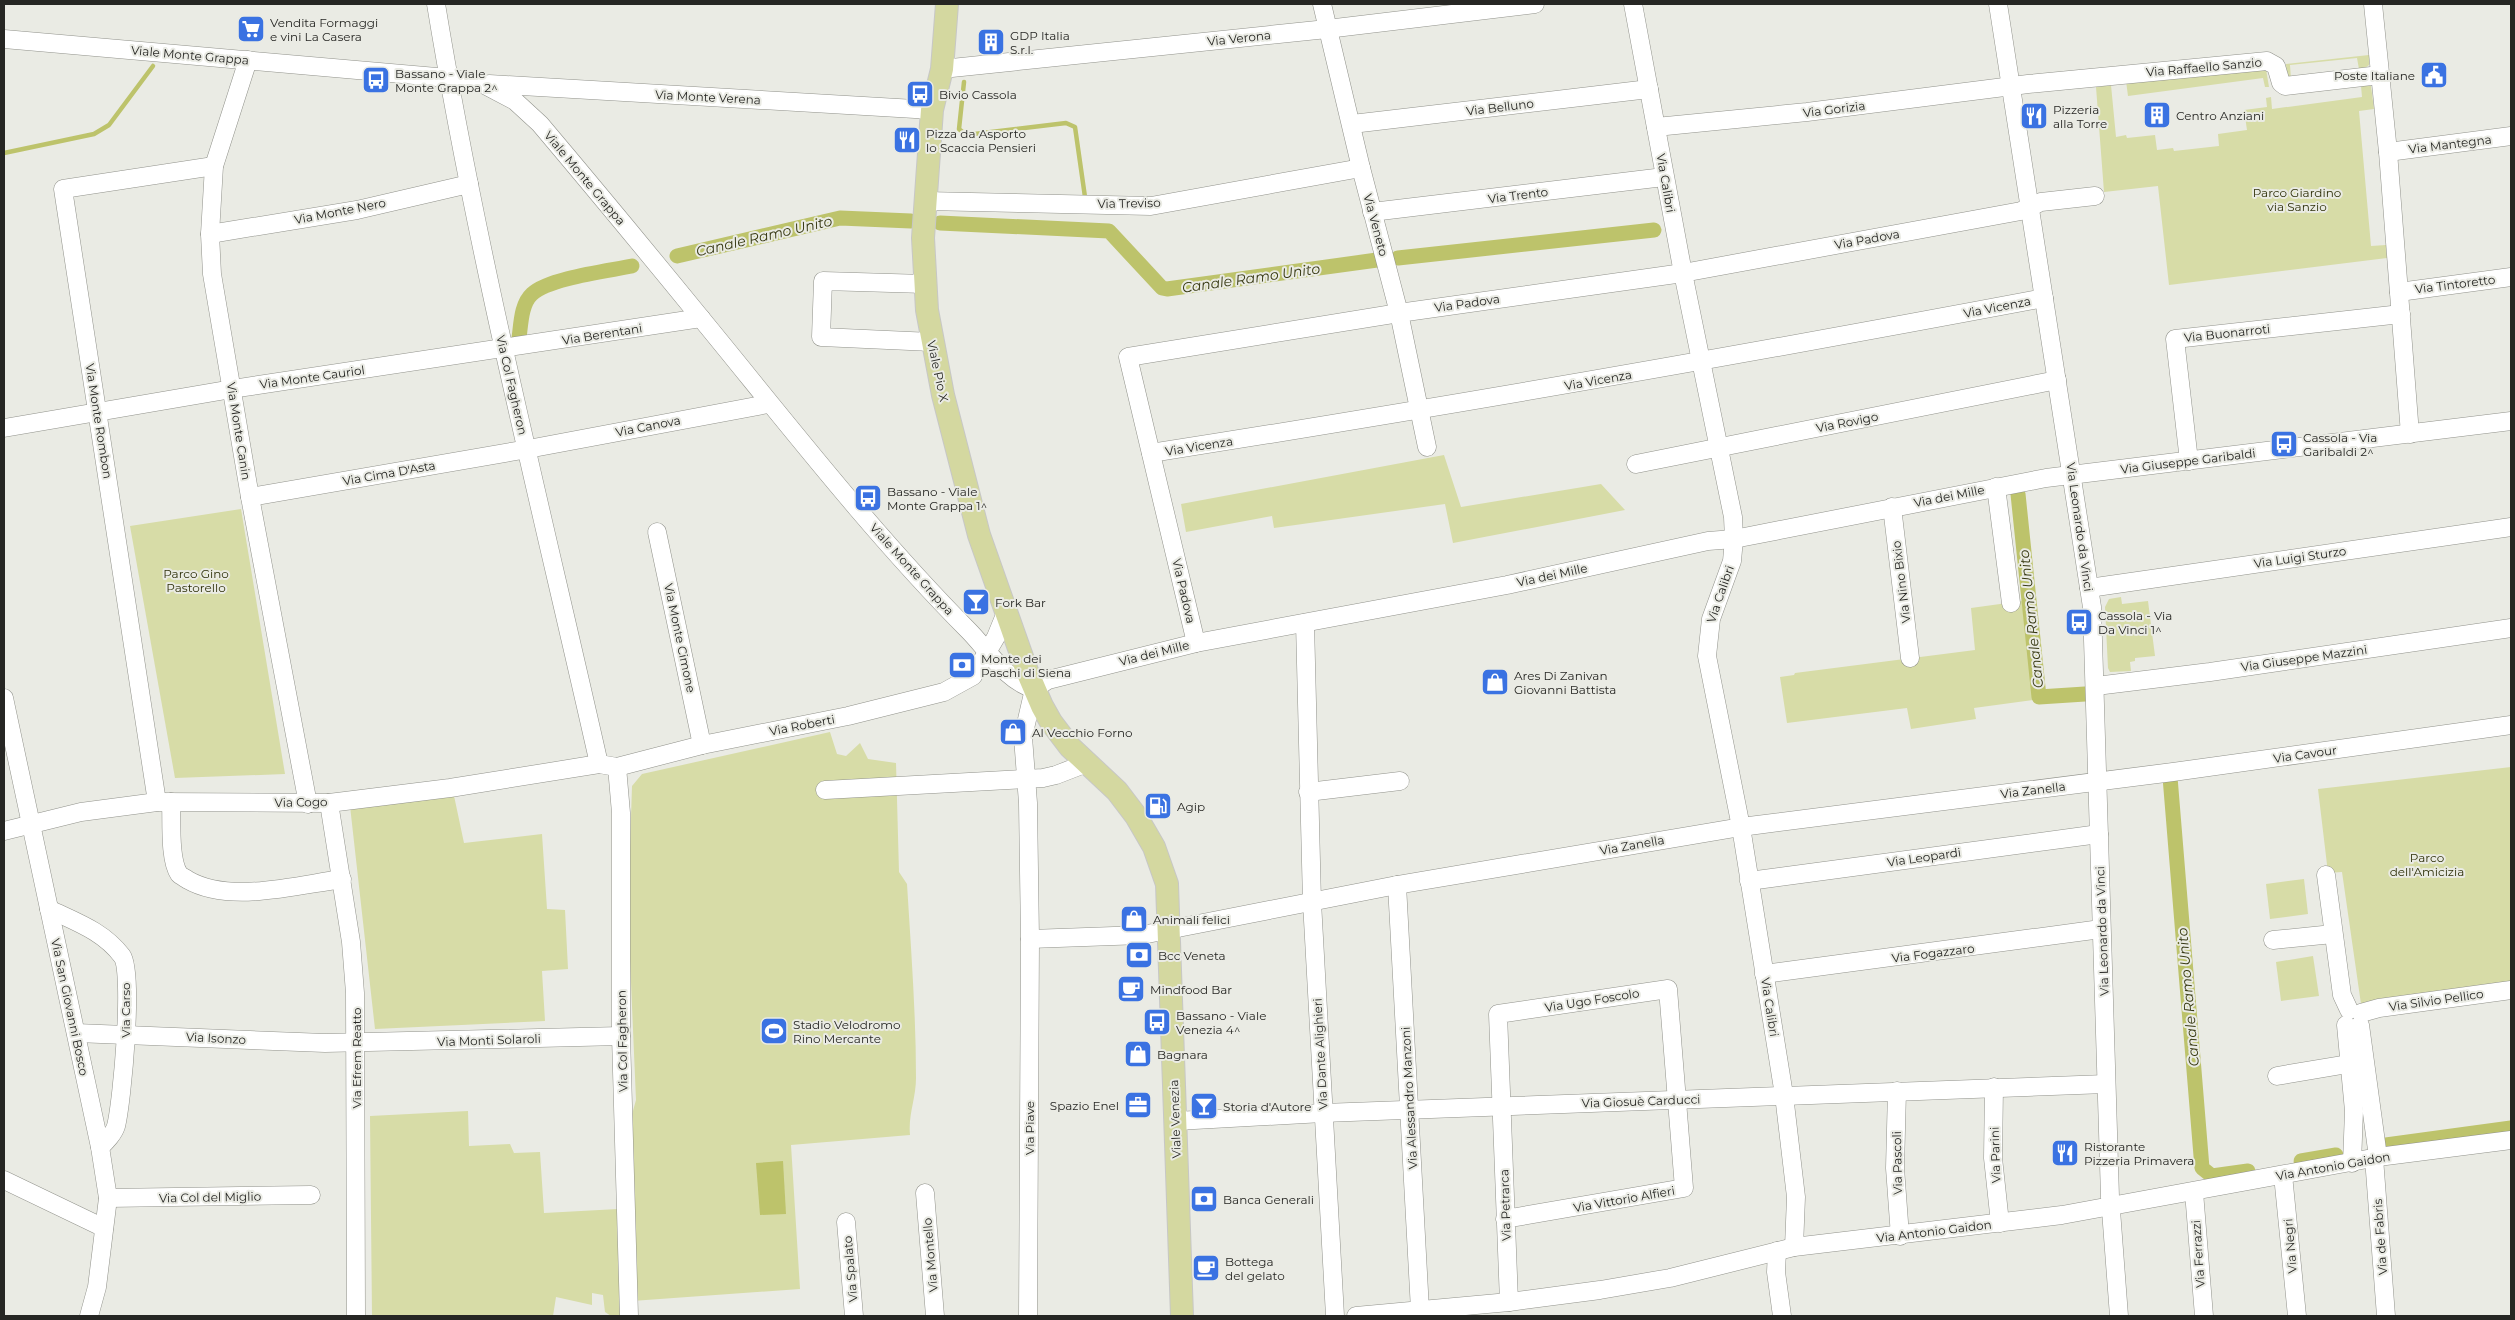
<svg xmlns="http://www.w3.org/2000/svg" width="2515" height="1320" font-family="Montserrat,sans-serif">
	<rect width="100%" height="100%" fill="#eaebe4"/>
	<g fill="#d7dca7">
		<polygon points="2369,55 2369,65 2365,68 2359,69 2357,58 2290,65 2291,79 2287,80 2286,64"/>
		<polygon points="2266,69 2269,87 2265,87 2263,78 2128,96 2126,81"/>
		<polygon points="2111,85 2116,137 2126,135 2127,138 2155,135 2157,150 2173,148 2174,151 2219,146 2218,134 2247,130 2244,110 2267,107 2266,98 2271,97 2272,109 2362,97 2361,86 2371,86 2374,109 2359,111 2371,246 2386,245 2387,258 2169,285 2158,186 2104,192 2096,87"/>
		<polygon points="1444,455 1461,507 1601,484 1625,510 1453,543 1445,504 1274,528 1272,516 1186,532 1181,504"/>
		<polygon points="241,509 285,774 175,778 130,526"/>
		<polygon points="2121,597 2122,604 2148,601 2155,656 2135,658 2135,661 2130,662 2131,671 2110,672 2108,668 2105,607 2109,599"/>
		<polygon points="2022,601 2033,700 1974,708 1976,719 1911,729 1907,708 1787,723 1780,677 1794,675 1795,673 1975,650 1971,608"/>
		<path d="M830,732l7,22 9,2 14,-13 8,16 28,4 3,109 8,12c4,65 9,130 9,194 0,20 -8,37 -6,57l-119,10 9,144 -168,12 -1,-183 5,-18 -8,-188 4,-126 10,-12z"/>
		<polygon points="2511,767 2511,985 2361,1004 2342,872 2328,873 2318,789"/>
		<polygon points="453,791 464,843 542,834 547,909 565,910 568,969 542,971 545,1021 375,1029 350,806"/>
		<polygon points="2304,879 2308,914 2270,919 2266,884"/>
		<polygon points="2313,956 2319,996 2281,1001 2276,962"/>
		<polygon points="468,1111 469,1146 510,1144 514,1153 540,1152 544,1213 618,1209 623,1316 611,1316 605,1312 603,1295 592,1293 592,1305 556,1297 553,1316 372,1316 370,1116"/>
	</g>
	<polygon fill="#bdc36b" points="783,1161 786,1214 760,1215 756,1163"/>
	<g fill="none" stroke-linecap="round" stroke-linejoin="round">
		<g stroke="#bdc36b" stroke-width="4.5">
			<polyline points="964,82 959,129 966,135 1066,123 1075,127 1085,197"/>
			<polyline points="4,153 94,134 109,125 153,66"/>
		</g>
		<g stroke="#bdc36b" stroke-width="15">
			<polyline points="940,223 1109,231 1162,288 1167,289 1377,260"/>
			<polyline points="677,256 840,218 911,221"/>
			<polyline points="1398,258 1654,230"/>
			<path d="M519,338c2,-14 2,-34 13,-44 17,-16 76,-23 100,-28"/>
			<polyline points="2018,494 2039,697 2085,694"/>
			<polyline points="2170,777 2202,1168 2212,1176 2248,1171"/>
			<polyline points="2386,1145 2511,1128"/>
			<polyline points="2301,1161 2336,1155"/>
		</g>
		<g stroke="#91928b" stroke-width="19">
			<g id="minor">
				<path d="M436,4c42,256 106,507 163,760"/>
				<polyline points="1322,4 1361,168 1399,313 1427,447"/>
				<polyline points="1633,4 1683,273 1733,517 1734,539 1732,561 1711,619 1707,656 1741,827 1784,1095 1796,1197 1794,1247"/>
				<polyline points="1998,4 2092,607 2110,1197 2119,1316"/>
				<polyline points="2373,4 2388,152 2410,434"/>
				<path d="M4,39l444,39 35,6 32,17 25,23c54,64 107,128 160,193 87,106 171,215 268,313 20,20 38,51 66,59"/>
				<polyline points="248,60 214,166 210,234 212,274 250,497 308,804"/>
				<polyline points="942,69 1327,29 1535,4"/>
				<polyline points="489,84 932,110"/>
				<polyline points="1352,124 1649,89"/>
				<polyline points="1656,127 1807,112 2028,84 2267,61 2276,66 2281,83 2285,86 2380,75"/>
				<polyline points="2388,152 2511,136"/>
				<polyline points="925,201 1151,206 1361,168"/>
				<polyline points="1372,212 1664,177"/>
				<polyline points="210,234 357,210 469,184"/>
				<polyline points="925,284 823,281 821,337 932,342"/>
				<polyline points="2399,292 2511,277"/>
				<polyline points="4,428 232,389 701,318"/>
				<path d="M1151,453c299,-47 596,-99 893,-155"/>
				<polyline points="2189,461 2175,339 2401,314"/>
				<polyline points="1636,464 2057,380"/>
				<polyline points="1996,487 2011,603"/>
				<polyline points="250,497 528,449 768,404"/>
				<polyline points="1892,507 1910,658"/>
				<polyline points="657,532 702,745"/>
				<polyline points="2089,588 2511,527"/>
				<polyline points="1305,623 1312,902 1335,1316"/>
				<polyline points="1196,643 1128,357 1399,313 1683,273 2021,211 2041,202 2095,196"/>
				<polyline points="2096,686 2210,672 2511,628"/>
				<polyline points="1034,689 1048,680 1196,643 1507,585 1708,541 1734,539 2046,478 2511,421"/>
				<polyline points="4,698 100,1147 108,1198 97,1287 89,1316"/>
				<polyline points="617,767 621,813 621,1036 629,1316"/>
				<polyline points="825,790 1043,778 1056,775 1087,763"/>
				<polyline points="1308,792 1400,781"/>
				<polyline points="157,802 63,189 214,166"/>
				<path d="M171,802c1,18 -2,57 8,72 2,2 6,4 9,6 42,24 109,5 154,-1"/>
				<polyline points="329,803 351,942 355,993 356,1316"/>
				<polyline points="4,831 81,812 157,802 329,803 450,788 599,764 617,767 702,745 848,716 944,692 973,676 996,637 1007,610"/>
				<polyline points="2326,875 2342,995 2349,1010"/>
				<polyline points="1749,881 2099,834"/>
				<polyline points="1397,885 1420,1310"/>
				<path d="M49,909c27,13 54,22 73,47 12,16 0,147 -6,170 -2,7 -10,16 -16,21"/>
				<polyline points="1030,939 1142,935 1397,885 1741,827 2173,772 2511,725"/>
				<polyline points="2273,940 2333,934"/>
				<polyline points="1764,974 2101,929"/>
				<polyline points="2361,1013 2379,1008 2511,990"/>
				<polyline points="2346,1025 2354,1111 2352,1163"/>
				<polyline points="2360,1025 2378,1157"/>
				<polyline points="76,1033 325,1043 621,1036"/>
				<polyline points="2277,1076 2348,1064"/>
				<polyline points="1994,1087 1993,1158 2000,1223"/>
				<polyline points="1897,1091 1895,1168 1900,1236"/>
				<polyline points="1176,1121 1323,1113 2106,1084"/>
				<polyline points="2374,1158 2386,1316"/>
				<polyline points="2283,1175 2297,1316"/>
				<polyline points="4,1180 104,1228"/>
				<polyline points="2194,1192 2204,1316"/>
				<polyline points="925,1193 935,1316"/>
				<polyline points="108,1198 311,1195"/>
				<polyline points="1505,1219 1684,1188 1668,989 1498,1014 1509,1302"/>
				<polyline points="846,1222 854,1316"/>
				<polyline points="1777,1251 1776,1272 1782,1316"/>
				<polyline points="1028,1316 1030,939 1028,803 1023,737 1034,689"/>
				<polyline points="1356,1316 1509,1302 1600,1290 1670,1278 1794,1247 2062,1215 2378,1157 2511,1140"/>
			</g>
		</g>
		<g stroke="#c7c7c6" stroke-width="24">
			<polyline id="major" points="947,4 942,69 932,110 923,238 927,310 943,395 979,535 1027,671 1042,706 1051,722 1070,747 1117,791 1136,816 1154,847 1167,884 1182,1316"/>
		</g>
		<use href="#minor" stroke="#fff" stroke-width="18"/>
		<use href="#major" stroke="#d4d8a0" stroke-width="22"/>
	</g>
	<defs>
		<g id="supermarket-square" transform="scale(1.4375)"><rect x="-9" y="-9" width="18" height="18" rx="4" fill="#3a72e2" stroke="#eaebe4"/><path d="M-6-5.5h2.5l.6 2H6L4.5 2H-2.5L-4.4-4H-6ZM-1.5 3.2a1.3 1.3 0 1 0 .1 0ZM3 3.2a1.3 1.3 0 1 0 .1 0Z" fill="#fff"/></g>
		<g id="building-square" transform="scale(1.4375)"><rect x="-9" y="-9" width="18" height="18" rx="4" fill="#3a72e2" stroke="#eaebe4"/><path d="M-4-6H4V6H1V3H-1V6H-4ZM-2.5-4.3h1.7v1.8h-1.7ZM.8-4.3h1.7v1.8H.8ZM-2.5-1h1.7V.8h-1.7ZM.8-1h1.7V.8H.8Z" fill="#fff"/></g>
		<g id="civic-square" transform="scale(1.4375)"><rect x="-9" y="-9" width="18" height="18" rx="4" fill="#3a72e2" stroke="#eaebe4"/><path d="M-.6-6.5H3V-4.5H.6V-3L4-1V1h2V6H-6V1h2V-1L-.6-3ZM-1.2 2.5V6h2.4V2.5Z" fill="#fff"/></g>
		<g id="bus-square" transform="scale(1.4375)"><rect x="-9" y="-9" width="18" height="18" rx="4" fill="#3a72e2" stroke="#eaebe4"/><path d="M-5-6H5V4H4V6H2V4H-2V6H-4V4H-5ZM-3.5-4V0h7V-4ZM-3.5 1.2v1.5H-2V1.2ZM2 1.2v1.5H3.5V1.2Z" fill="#fff"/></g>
		<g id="restaurant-square" transform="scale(1.4375)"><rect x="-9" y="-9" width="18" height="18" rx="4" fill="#3a72e2" stroke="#eaebe4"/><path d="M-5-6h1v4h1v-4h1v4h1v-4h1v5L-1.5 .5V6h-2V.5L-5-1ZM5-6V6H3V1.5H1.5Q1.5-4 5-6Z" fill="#fff"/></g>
		<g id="bar-square" transform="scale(1.4375)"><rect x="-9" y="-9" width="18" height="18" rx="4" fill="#3a72e2" stroke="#eaebe4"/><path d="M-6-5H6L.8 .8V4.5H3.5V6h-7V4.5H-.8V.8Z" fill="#fff"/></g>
		<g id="bank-square" transform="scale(1.4375)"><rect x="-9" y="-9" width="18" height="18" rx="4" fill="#3a72e2" stroke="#eaebe4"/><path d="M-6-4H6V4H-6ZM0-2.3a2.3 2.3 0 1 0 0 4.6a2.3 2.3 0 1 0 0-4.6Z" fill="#fff"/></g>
		<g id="shop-square" transform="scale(1.4375)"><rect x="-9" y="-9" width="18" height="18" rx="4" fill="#3a72e2" stroke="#eaebe4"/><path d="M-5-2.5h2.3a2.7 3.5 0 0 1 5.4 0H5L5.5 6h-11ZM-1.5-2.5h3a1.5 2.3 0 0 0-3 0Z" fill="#fff"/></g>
		<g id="fuel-square" transform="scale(1.4375)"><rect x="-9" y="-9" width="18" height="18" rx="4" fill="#3a72e2" stroke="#eaebe4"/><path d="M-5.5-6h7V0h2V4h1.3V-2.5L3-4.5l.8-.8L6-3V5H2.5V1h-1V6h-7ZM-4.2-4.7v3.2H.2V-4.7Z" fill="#fff"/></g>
		<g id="cafe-square" transform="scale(1.4375)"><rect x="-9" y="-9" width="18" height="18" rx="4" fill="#3a72e2" stroke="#eaebe4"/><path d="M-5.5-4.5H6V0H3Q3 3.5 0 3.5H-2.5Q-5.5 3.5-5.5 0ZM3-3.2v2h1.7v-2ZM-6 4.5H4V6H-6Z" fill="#fff"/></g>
		<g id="stadium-square" transform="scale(1.4375)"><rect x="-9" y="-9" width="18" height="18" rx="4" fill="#3a72e2" stroke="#eaebe4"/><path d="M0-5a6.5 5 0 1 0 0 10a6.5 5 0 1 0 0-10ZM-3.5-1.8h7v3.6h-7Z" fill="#fff"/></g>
		<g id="office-square" transform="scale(1.4375)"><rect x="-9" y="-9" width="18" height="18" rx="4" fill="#3a72e2" stroke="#eaebe4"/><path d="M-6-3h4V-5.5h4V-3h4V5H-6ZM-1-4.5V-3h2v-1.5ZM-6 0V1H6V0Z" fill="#fff"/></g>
	</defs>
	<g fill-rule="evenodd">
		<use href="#supermarket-square" x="251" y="29"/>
		<use href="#building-square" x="991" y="42"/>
		<use href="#civic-square" x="2434" y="75"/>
		<use href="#bus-square" x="376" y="80"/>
		<use href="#bus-square" x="920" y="94"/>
		<use href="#building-square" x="2157" y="115"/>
		<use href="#restaurant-square" x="2034" y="116"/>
		<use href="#restaurant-square" x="907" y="140"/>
		<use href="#bus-square" x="2284" y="444"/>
		<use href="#bus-square" x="868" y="498"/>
		<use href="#bar-square" x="976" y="602"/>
		<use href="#bus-square" x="2079" y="622"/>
		<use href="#bank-square" x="962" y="665"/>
		<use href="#shop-square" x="1495" y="682"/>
		<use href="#shop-square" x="1013" y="732"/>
		<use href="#fuel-square" x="1158" y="806"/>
		<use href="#shop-square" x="1134" y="919"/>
		<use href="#bank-square" x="1139" y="955"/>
		<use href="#cafe-square" x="1131" y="989"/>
		<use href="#bus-square" x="1157" y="1022"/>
		<use href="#stadium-square" x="774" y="1031"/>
		<use href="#shop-square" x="1138" y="1054"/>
		<use href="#office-square" x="1138" y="1105"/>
		<use href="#bar-square" x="1204" y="1106"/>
		<use href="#restaurant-square" x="2065" y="1153"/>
		<use href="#bank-square" x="1204" y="1199"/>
		<use href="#cafe-square" x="1206" y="1268"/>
	</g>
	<g text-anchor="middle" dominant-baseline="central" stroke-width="4" stroke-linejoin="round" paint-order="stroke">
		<g font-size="12" fill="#262623" stroke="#eaebe4" text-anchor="start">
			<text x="270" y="22">Vendita Formaggi<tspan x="270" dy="14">e vini La Casera</tspan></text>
			<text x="1010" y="35">GDP Italia<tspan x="1010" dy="14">S.r.l.</tspan></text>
			<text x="395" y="73">Bassano - Viale<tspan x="395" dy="14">Monte Grappa 2^</tspan></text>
			<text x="2415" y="75" text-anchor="end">Poste Italiane</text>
			<text x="939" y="94">Bivio Cassola</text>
			<text x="2053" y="109">Pizzeria<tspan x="2053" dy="14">alla Torre</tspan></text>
			<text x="2176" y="115">Centro Anziani</text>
			<text x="926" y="133">Pizza da Asporto<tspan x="926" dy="14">lo Scaccia Pensieri</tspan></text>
			<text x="2303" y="437">Cassola - Via<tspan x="2303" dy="14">Garibaldi 2^</tspan></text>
			<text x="887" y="491">Bassano - Viale<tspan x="887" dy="14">Monte Grappa 1^</tspan></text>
			<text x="995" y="602">Fork Bar</text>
			<text x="2098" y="615">Cassola - Via<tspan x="2098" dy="14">Da Vinci 1^</tspan></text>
			<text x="981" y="658">Monte dei<tspan x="981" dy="14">Paschi di Siena</tspan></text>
			<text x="1514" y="675">Ares Di Zanivan<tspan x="1514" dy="14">Giovanni Battista</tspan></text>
			<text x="1032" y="732">Al Vecchio Forno</text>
			<text x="1177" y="806">Agip</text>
			<text x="1153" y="919">Animali felici</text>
			<text x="1158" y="955">Bcc Veneta</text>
			<text x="1150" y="989">Mindfood Bar</text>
			<text x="1176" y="1015">Bassano - Viale<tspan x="1176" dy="14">Venezia 4^</tspan></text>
			<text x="793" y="1024">Stadio Velodromo<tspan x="793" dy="14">Rino Mercante</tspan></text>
			<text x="1157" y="1054">Bagnara</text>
			<text x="1119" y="1105" text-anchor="end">Spazio Enel</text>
			<text x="1223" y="1106">Storia d'Autore</text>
			<text x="2084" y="1146">Ristorante<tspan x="2084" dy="14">Pizzeria Primavera</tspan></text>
			<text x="1223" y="1199">Banca Generali</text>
			<text x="1225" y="1261">Bottega<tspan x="1225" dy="14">del gelato</tspan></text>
		</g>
		<g font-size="12" fill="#262623" stroke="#eaebe4">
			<text transform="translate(1239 38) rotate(-6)">Via Verona</text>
			<text transform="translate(190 55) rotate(5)">Viale Monte Grappa</text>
			<text transform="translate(2204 67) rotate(-5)">Via Raffaello Sanzio</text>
			<text transform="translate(708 97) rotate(3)">Via Monte Verena</text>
			<text transform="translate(1500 107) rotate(-7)">Via Belluno</text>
			<text transform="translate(1834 109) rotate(-7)">Via Gorizia</text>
			<text transform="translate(2450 144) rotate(-7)">Via Mantegna</text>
			<text transform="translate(585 178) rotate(50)">Viale Monte Grappa</text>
			<text transform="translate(1666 183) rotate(80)">Via Calibri</text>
			<text transform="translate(1518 195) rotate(-7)">Via Trento</text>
			<text transform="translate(1129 203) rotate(-1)">Via Treviso</text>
			<text transform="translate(340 211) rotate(-11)">Via Monte Nero</text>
			<text transform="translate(1376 225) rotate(75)">Via Veneto</text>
			<text transform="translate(1867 239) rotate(-10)">Via Padova</text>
			<text transform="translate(2455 284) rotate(-7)">Via Tintoretto</text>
			<text transform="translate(1467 303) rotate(-8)">Via Padova</text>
			<text transform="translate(1997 307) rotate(-11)">Via Vicenza</text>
			<text transform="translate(2227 333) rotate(-6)">Via Buonarroti</text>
			<text transform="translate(602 334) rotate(-9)">Via Berentani</text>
			<text transform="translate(938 371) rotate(78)">Viale Pio X</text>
			<text transform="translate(312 377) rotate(-8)">Via Monte Cauriol</text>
			<text transform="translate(1598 380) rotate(-10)">Via Vicenza</text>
			<text transform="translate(512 385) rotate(77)">Via Col Fagheron</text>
			<text transform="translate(99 421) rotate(81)">Via Monte Rombon</text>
			<text transform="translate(1847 422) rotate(-11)">Via Rovigo</text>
			<text transform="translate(648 426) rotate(-11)">Via Canova</text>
			<text transform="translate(239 431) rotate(81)">Via Monte Canin</text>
			<text transform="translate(1199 446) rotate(-9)">Via Vicenza</text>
			<text transform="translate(2188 461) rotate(-7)">Via Giuseppe Garibaldi</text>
			<text transform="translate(389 473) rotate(-10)">Via Cima D'Asta</text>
			<text transform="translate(1949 496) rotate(-11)">Via dei Mille</text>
			<text transform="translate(2080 527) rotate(82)">Via Leonardo da Vinci</text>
			<text transform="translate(2300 557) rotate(-8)">Via Luigi Sturzo</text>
			<text transform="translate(912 569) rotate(48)">Viale Monte Grappa</text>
			<text transform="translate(1552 575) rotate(-12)">Via dei Mille</text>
			<text transform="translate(1901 582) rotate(-97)">Via Nino Bixio</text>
			<text transform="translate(1184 591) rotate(77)">Via Padova</text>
			<text transform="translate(1720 594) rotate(-71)">Via Calibri</text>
			<text transform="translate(680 638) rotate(78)">Via Monte Cimone</text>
			<text transform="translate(1154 653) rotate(-14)">Via dei Mille</text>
			<text transform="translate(2304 658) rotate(-8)">Via Giuseppe Mazzini</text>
			<text transform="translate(802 725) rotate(-11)">Via Roberti</text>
			<text transform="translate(2305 754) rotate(-8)">Via Cavour</text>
			<text transform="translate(2033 790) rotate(-7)">Via Zanella</text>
			<text transform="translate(301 802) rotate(-1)">Via Cogo</text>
			<text transform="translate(1632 845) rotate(-10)">Via Zanella</text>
			<text transform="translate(1924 857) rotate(-8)">Via Leopardi</text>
			<text transform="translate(2102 931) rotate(-92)">Via Leonardo da Vinci</text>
			<text transform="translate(1933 953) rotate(-7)">Via Fogazzaro</text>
			<text transform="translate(1592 1000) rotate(-9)">Via Ugo Foscolo</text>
			<text transform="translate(2436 1000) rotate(-8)">Via Silvio Pellico</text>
			<text transform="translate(70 1007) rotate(78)">Via San Giovanni Bosco</text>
			<text transform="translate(1770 1007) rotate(81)">Via Calibri</text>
			<text transform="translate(125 1010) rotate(-90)">Via Carso</text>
			<text transform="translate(216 1038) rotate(3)">Via Isonzo</text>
			<text transform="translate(489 1040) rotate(-2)">Via Monti Solaroli</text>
			<text transform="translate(622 1041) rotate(-91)">Via Col Fagheron</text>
			<text transform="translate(1320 1054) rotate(-93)">Via Dante Alighieri</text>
			<text transform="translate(356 1058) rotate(-90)">Via Efrem Reatto</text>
			<text transform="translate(1409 1098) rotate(-93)">Via Alessandro Manzoni</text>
			<text transform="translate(1641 1101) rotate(-2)">Via Giosuè Carducci</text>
			<text transform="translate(1175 1119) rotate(-92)">Viale Venezia</text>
			<text transform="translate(1029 1128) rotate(-90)">Via Piave</text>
			<text transform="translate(1995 1155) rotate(-92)">Via Parini</text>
			<text transform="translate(1897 1163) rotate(-91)">Via Pascoli</text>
			<text transform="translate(2333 1166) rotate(-10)">Via Antonio Gaidon</text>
			<text transform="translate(210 1197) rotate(-1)">Via Col del Miglio</text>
			<text transform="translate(1624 1199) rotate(-10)">Via Vittorio Alfieri</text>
			<text transform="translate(1505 1205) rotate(-92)">Via Petrarca</text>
			<text transform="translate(1934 1231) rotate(-7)">Via Antonio Gaidon</text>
			<text transform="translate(2380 1237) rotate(-94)">Via de Fabris</text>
			<text transform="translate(2290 1246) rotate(-95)">Via Negri</text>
			<text transform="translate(2198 1254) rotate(-94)">Via Ferrazzi</text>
			<text transform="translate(930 1255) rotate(-95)">Via Montello</text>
			<text transform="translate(850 1269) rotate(-95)">Via Spalato</text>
		</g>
		<g font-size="12" fill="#2e3009" stroke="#eaebe4">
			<text x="2297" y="192">Parco Giardino<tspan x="2297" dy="14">via Sanzio</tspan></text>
			<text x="196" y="573">Parco Gino<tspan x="196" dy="14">Pastorello</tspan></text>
			<text x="2427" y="857">Parco<tspan x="2427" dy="14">dell'Amicizia</tspan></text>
		</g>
		<g font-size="14" font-style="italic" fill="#363812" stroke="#eaebe4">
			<text transform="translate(764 236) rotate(-13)">Canale Ramo Unito</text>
			<text transform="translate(1251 278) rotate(-8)">Canale Ramo Unito</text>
			<text transform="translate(2031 619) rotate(-96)">Canale Ramo Unito</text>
			<text transform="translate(2188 997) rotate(-95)">Canale Ramo Unito</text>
		</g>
	</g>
	<rect width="2515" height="1320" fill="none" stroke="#262623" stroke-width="10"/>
</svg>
